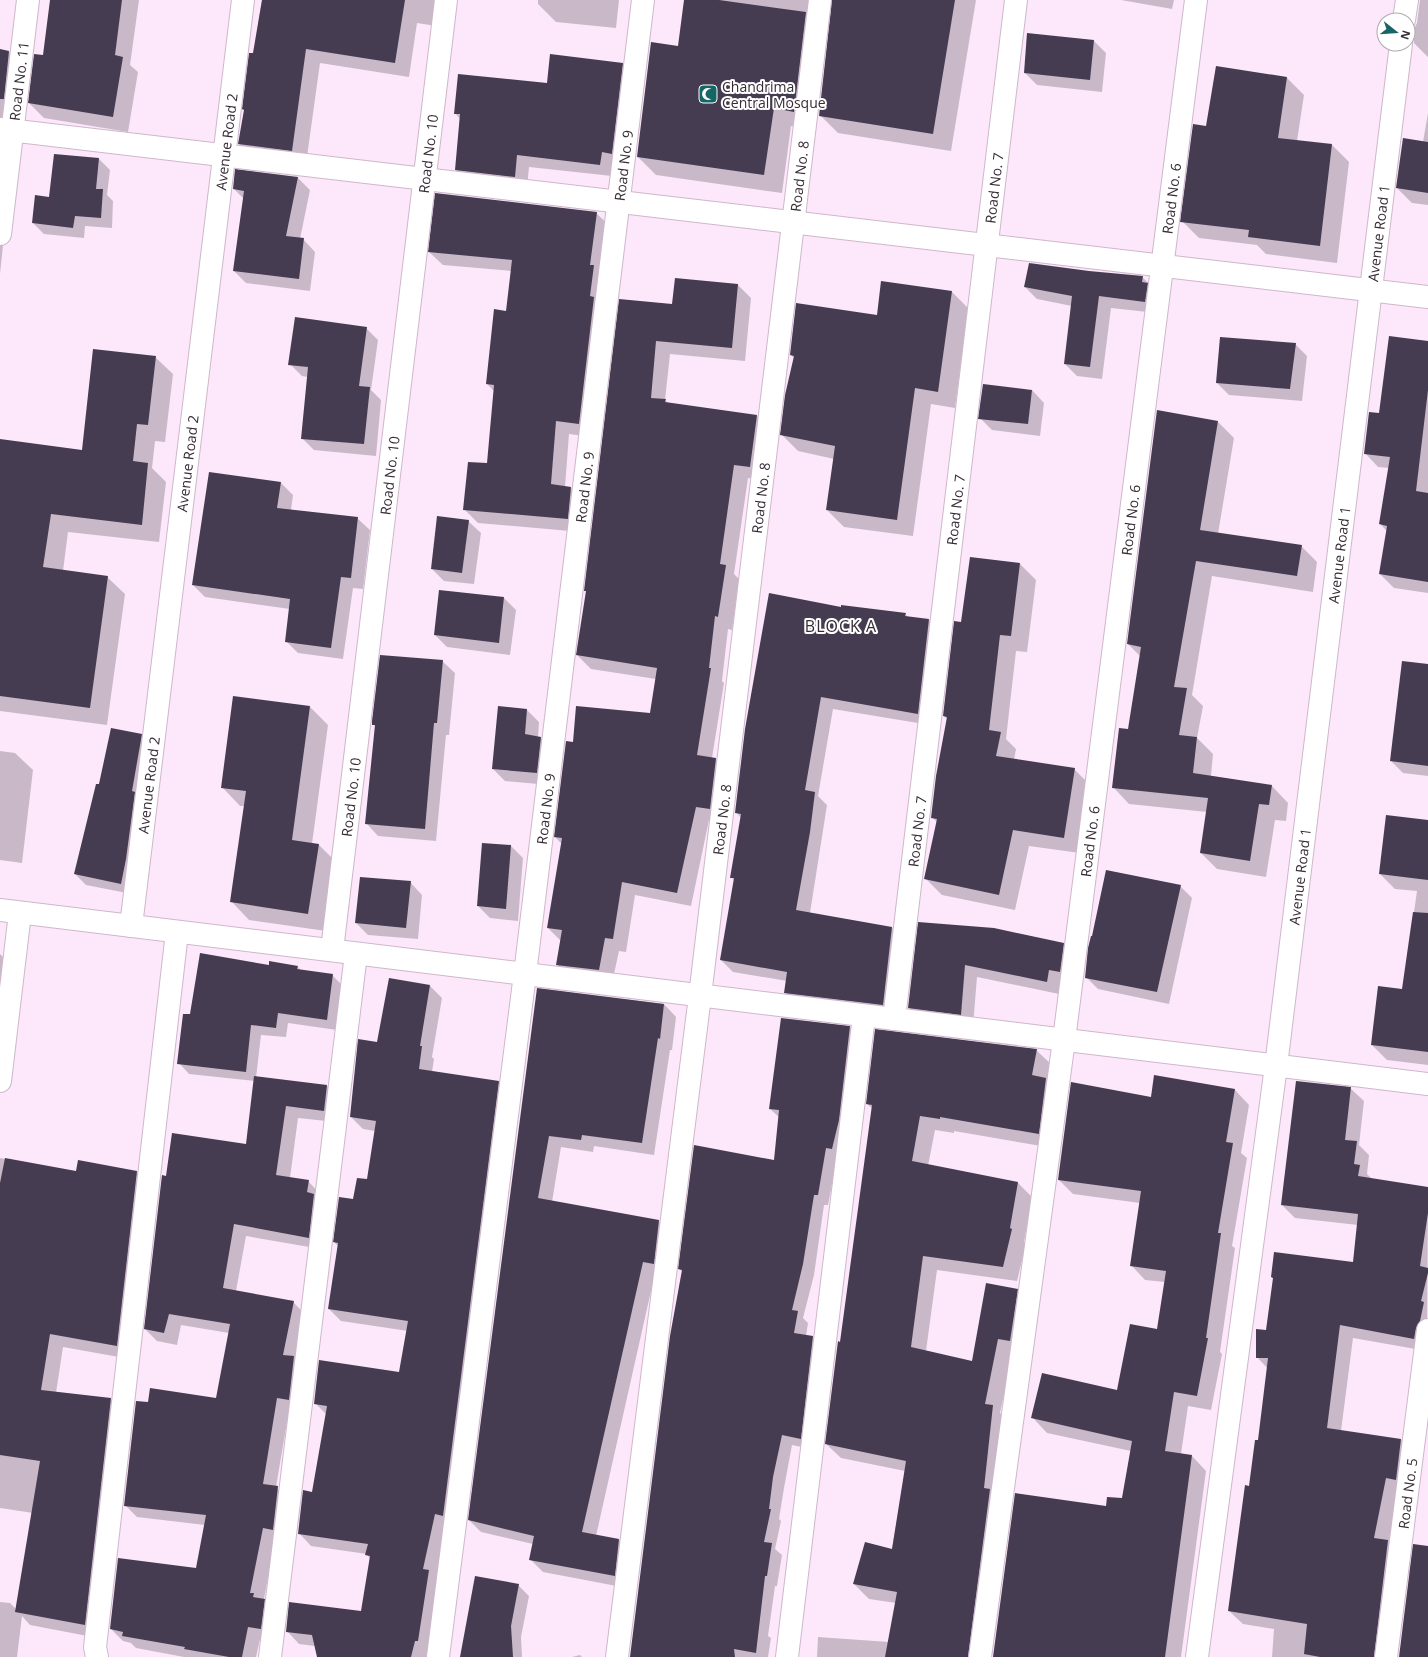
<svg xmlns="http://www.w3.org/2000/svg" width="1428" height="1657" font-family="'Open Sans',sans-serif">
	<rect width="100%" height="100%" fill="#fce8fa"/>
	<g fill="#0003">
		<polygon points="51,0 139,0 130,65 138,72 128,132 44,118 29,103 44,56"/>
		<polygon points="262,0 440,0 436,26 417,23 409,77 320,63 306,164 253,158 239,144"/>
		<polygon points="538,0 619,0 616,28 556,22 538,4"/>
		<polygon points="685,0 976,0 951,151 838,133 820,115 833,6 828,10 812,129 791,126 782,193 656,175 638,157 679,47"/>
		<polygon points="1121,0 1174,0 1172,9"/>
		<polygon points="1420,0 1428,0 1428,57 1414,43 1413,38 1409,34 1414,29 1417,23"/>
		<polygon points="1094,41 1106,53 1102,92 1037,85 1025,73"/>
		<polygon points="0,50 9,52 21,64 14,119 0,117"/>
		<polygon points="622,63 635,76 612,176 529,167 527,189 468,182 456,170 460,119 455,113"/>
		<polygon points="1216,67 1287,78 1304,95 1297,141 1332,145 1349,162 1337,263 1266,254 1257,245 1199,238 1182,221 1207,127"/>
		<polygon points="1428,113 1428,205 1412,203 1397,188 1423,142"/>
		<polygon points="99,159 110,170 107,195 113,201 112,228 85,226 84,238 44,234 33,223 50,198"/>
		<polygon points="236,170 298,178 310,190 300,239 303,239 315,252 310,291 246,283 234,271 244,199 234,189"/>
		<polygon points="596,213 610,226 592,437 569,434 565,487 571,488 584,501 581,532 478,523 464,509 488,465 494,391 487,384 507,312 512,271 443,265 429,252"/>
		<polygon points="0,232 4,236 0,274"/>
		<polygon points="1088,272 1142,277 1155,289 1157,313 1111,308 1102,379 1077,376 1065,364 1072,306 1037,299 1025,287"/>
		<polygon points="738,285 751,298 745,361 670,354 665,400 668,403 757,416 770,430 764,480 748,478 734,574 739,579 732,630 728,629 722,681 724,683 712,758 716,759 729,773 723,822 709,820 691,906 635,895 626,952 619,951 612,983 570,978 557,965 561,941 548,928 562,844 555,837 573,743 650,714 656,679 591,669 577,655 587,592 585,590 620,300 673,305"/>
		<polygon points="952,292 968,308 955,408 931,404 913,536 844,527 827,510 834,459 798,451 781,434 795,359 791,355 878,316"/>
		<polygon points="366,328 378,340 371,390 381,400 376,456 314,450 302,438 308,377 302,376 290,364"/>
		<polygon points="1428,342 1428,593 1394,588 1380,574 1387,531 1380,524 1389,468 1378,467 1365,453 1380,414"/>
		<polygon points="1295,344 1307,356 1302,401 1229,395 1217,383"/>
		<polygon points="155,357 173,374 165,442 155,441 152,468 166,482 159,542 68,532 63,571 107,577 125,594 107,725 0,711 0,440 83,451"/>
		<polygon points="1032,390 1044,403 1040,436 992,430 980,418"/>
		<polygon points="1218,422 1234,438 1218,534 1301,546 1317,562 1313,592 1212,576 1192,695 1203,706 1197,738 1213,754 1211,776 1272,786 1288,803 1286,821 1275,820 1266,877 1217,869 1201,853 1207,812 1129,804 1113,787 1129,730 1141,657 1128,644"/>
		<polygon points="281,483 293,495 291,510 357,518 370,530 363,589 353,588 343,659 298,653 286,641 290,609 205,597 193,585"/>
		<polygon points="468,521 481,533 474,584 444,581 432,569"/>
		<polygon points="1020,564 1036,580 1027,652 1016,651 1006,739 1016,749 1014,760 1074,769 1090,785 1080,853 1029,846 1015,910 942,895 926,879 938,823 932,817 947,719 944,716 962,623"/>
		<polygon points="504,598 516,610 510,655 447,647 435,635"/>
		<polygon points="842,608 905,614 909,618 929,620 941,632 930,725 833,709 818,796 827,805 810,913 892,928 904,940 895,1017 797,1005 785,993 787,981 733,972 721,960 735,881 731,877 741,818 736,812"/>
		<polygon points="442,661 455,673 449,735 446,735 436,841 378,836 366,823 376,727 373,724"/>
		<polygon points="1428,665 1428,776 1403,773 1391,761"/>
		<polygon points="310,707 328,725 312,844 319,845 337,863 326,931 249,920 231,901 245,806 240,806 222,787"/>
		<polygon points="527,710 539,722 538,737 541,738 553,750 549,785 505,781 493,769"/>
		<polygon points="141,735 152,746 132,894 86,885 75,874 100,786"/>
		<polygon points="0,751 15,753 33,770 22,863 0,860"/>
		<polygon points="1428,821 1428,1065 1387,1060 1372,1045 1403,990 1417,891 1395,889 1380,874"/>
		<polygon points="483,844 511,846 523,858 518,921 490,918 478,906"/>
		<polygon points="410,882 422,895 418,939 368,935 356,923"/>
		<polygon points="1180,886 1192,898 1169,1004 1098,989 1086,977"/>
		<polygon points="919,923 1063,944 1075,956 1061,982 1059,994 977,977 973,1026 921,1020 909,1008"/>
		<polygon points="0,954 12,966 0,1034"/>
		<polygon points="270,966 298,967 301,971 332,975 342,985 337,1030 288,1023 286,1037 261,1035 256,1078 327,1086 339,1098 336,1122 298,1118 290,1178 308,1181 320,1194 321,1249 246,1236 236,1291 293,1302 305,1314 301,1412 289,1410 276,1487 290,1500 275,1540 264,1599 276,1612 273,1640 260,1639 256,1657 184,1657 136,1648 131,1643 123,1641 111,1629 197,1569 205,1525 137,1517 125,1505 217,1399 229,1333 181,1325 177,1345 157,1341 145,1329 166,1177 247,1146 255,1081 189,1074 179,1063 191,1016"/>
		<polygon points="390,979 430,986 442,998 432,1057 434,1059 432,1072 498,1082 510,1095 447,1526 436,1578 440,1583 430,1653 427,1652 426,1657 318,1657 315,1646 299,1644 287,1631 362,1612 370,1559 367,1554 311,1546 299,1533 313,1493 327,1415 315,1403 400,1373 408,1331 341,1321 329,1309 338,1246 334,1242 354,1201 368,1180 375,1131 363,1129 351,1117 378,1043"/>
		<polygon points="538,989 664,1004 676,1017 672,1050 670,1050 654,1155 594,1146 593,1152 561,1147 552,1202 659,1221 671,1234 655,1273 596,1536 619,1540 631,1553 627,1588 543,1572 530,1559 533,1544 481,1532 469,1520"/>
		<polygon points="850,1027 860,1038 828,1205 824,1205 814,1275 803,1318 808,1323 806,1336 812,1337 823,1348 811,1449 792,1445 784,1488 779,1519 781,1521 775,1549 782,1555 777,1586 775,1586 768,1636 771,1638 768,1657 631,1657 683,1272 679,1269 775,1161 780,1118 770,1109"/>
		<polygon points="1036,1050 1051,1064 1053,1148 954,1131 954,1133 935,1130 928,1166 1018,1183 1032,1197 1024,1242 1026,1244 1017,1281 937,1270 926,1351 972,1362 1017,1290 1031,1304 1013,1353 1000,1413 1007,1421 983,1657 817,1657 818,1637 889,1642 896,1603 869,1599 854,1584 892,1550 905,1471 841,1458 826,1444 873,1109 867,1104"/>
		<polygon points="1155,1076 1235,1090 1249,1105 1241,1153 1247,1158 1232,1246 1235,1248 1220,1352 1222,1354 1211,1410 1188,1406 1181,1454 1192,1456 1206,1471 1181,1657 994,1657 1107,1507 1122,1499 1131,1451 1047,1433 1033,1418 1118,1391 1158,1330 1165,1282 1145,1280 1131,1265 1140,1203 1073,1194 1059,1180 1151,1098"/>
		<polygon points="1350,1088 1364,1101 1359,1145 1369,1155 1367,1174 1372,1179 1428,1188 1427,1351 1353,1338 1341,1431 1401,1440 1414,1453 1399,1491 1389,1542 1401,1554 1388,1657 1272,1657 1274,1629 1243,1624 1229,1611 1259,1441 1268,1369 1257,1357 1267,1331 1274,1280 1272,1277 1354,1263 1358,1225 1295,1218 1282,1205"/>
		<polygon points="0,1158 77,1172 137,1172 150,1185 130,1359 63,1347 56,1393 110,1399 124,1413 98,1638 30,1625 22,1616 17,1657 0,1657 0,1602 10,1603 17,1610 33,1513 0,1508"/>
		<polygon points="518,1585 529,1596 521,1637 522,1657 461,1657"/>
		<polygon points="580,1655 582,1657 572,1657"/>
	</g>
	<g fill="#453c52">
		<polygon points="50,0 122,0 115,55 123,57 113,117 28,103 34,54 43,55"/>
		<polygon points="262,0 405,0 395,63 306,49 292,151 238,144 244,110 242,109 249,53 253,53"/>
		<polygon points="684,0 719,0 806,12 794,112 774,108 764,175 637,157 651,42 678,46"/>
		<polygon points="832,0 955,0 933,134 819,116"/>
		<polygon points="1027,33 1094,40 1090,80 1024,73"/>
		<polygon points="0,49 9,51 4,99 0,99"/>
		<polygon points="550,54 623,63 612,154 602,152 600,165 517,155 515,177 455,170 460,114 454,114 458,74 547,83"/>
		<polygon points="1216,66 1287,77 1278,138 1332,144 1320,246 1248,237 1249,230 1180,222 1193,124 1206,126"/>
		<polygon points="1403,138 1428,142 1428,193 1396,188"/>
		<polygon points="54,154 99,158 96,189 103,189 101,218 75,216 73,228 32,223 35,195 49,197"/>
		<polygon points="235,169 298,177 286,236 304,238 299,279 233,271 244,191 233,189"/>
		<polygon points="435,193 597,212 590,265 594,265 590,296 594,297 579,424 556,421 551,484 571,487 568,519 463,510 468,462 487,463 494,385 486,384 494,309 506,311 512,260 428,252"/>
		<polygon points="1029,263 1089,271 1143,276 1142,282 1148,283 1145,302 1099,296 1090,367 1064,364 1072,296 1024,287"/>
		<polygon points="675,278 738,284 732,348 656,341 651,398 666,399 665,402 757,415 750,467 734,465 720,564 726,565 718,617 715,616 709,668 711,668 697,755 716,758 710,809 696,807 677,893 622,882 613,939 605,938 599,970 556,965 562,930 547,928 562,838 554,837 566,741 573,742 576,706 650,713 657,668 576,655 586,591 584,591 619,299 672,304"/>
		<polygon points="881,281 952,291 938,392 915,388 897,520 826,510 835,446 780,435 785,395 794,356 790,355 796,303 877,315"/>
		<polygon points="295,317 367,327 359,386 370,387 364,444 301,439 308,367 288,365"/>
		<polygon points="1389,336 1428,341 1428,390 1416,491 1428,493 1428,582 1379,574 1387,526 1379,524 1390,457 1364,454 1369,412 1379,413"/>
		<polygon points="1220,337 1296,343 1290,389 1216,383"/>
		<polygon points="93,349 156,356 148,425 137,424 133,461 148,463 142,525 51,514 43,567 108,576 90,708 0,696 0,439 82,450"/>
		<polygon points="983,384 1032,390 1028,424 978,419"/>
		<polygon points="1157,410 1218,421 1200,530 1302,545 1297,576 1196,561 1174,687 1187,688 1179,735 1197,737 1193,773 1272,785 1269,805 1259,804 1250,861 1200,853 1208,798 1112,788 1119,728 1128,729 1141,647 1127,644"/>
		<polygon points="209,472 281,482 277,508 358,517 351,578 341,577 331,648 285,642 290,599 192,585"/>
		<polygon points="437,516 469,520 462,573 431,569"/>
		<polygon points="970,557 1020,563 1011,636 1000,635 989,730 1001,732 996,756 1075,768 1064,838 1013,830 999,895 924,879 937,819 931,818 936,776 947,717 943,716 954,621 961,622"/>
		<polygon points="439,590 504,597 499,643 434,635"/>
		<polygon points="769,593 841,607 841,605 906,613 905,616 929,619 918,714 821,697 805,790 815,792 810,832 796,910 892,927 883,1005 784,993 787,972 720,960 734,878 730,878 741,814 735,813 745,729"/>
		<polygon points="380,655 443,660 437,723 434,723 425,829 365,824 375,725 372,725 372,721"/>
		<polygon points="1402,661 1428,664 1428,766 1390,761"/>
		<polygon points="233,696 310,706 292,840 319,844 308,914 230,902 246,791 221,788"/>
		<polygon points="498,706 527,709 525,734 541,737 537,773 492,769"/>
		<polygon points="111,728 142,734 132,791 135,792 126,859 121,884 74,874 96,784 99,784"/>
		<polygon points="1386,815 1428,820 1428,880 1379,874"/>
		<polygon points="482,843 511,845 506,909 477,906"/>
		<polygon points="1106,870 1181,885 1157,992 1085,978 1088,948 1091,936 1092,936"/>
		<polygon points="360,877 411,881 406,928 355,923"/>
		<polygon points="1413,912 1428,913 1428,1052 1371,1045 1378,986 1402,989"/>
		<polygon points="918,922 994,928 1064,943 1060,972 1049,970 1047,982 965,965 961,1015 908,1008"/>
		<polygon points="200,953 269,965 269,961 298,966 297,969 333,974 327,1020 278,1013 276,1028 251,1025 246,1072 177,1064 183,1014 190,1014"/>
		<polygon points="389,978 430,985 420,1046 422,1046 419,1069 499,1081 443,1516 435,1514 423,1569 429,1570 418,1641 415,1641 411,1657 317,1657 312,1635 286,1632 289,1602 361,1611 370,1556 365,1555 368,1544 298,1534 303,1490 312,1492 327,1406 314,1404 319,1360 399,1372 408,1321 328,1309 338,1243 333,1242 339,1197 353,1199 357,1178 367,1179 376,1121 350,1117 358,1039 377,1042"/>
		<polygon points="537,988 664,1004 660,1039 658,1038 642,1143 582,1135 581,1140 549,1136 538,1198 659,1220 654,1264 643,1262 582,1532 619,1539 615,1576 529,1560 534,1536 468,1520"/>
		<polygon points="781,1018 850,1026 839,1120 832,1149 826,1148 818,1195 814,1195 803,1264 792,1310 798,1311 794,1333 813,1336 801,1439 782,1435 773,1477 769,1509 771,1509 764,1542 772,1543 767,1576 765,1576 756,1653 734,1649 735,1657 630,1657 670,1336 682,1270 678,1269 694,1145 774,1160 779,1110 769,1109"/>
		<polygon points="875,1029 1037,1049 1032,1075 1046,1078 1039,1134 940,1117 940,1119 920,1116 912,1161 1018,1182 1010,1228 1012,1229 1003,1267 923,1256 911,1347 972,1361 986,1283 1018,1289 1010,1341 998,1339 985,1404 993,1405 984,1488 990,1489 968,1657 885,1657 897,1592 853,1584 865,1542 892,1549 906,1461 825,1444 838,1341 840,1342 872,1105 866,1104"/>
		<polygon points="1154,1075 1235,1089 1226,1142 1233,1143 1218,1233 1221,1233 1206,1338 1208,1338 1197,1396 1174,1392 1165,1451 1192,1455 1165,1657 993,1657 1015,1493 1106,1506 1107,1497 1122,1498 1132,1441 1031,1418 1042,1373 1117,1390 1130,1324 1157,1329 1166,1271 1130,1266 1141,1191 1058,1180 1071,1082 1151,1097"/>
		<polygon points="254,1076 327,1085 324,1111 286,1106 276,1175 309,1180 307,1192 314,1194 309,1238 234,1224 223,1288 294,1301 283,1355 294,1356 289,1400 277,1398 263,1484 278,1486 273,1530 263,1528 250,1593 254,1593 253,1597 265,1599 261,1629 248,1627 242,1657 229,1657 184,1649 185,1647 122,1636 123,1632 110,1629 118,1558 196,1568 206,1515 124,1506 136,1401 148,1402 150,1388 216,1398 230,1324 169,1314 164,1333 144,1329 162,1175 166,1176 172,1133 246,1144"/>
		<polygon points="1296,1081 1351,1087 1345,1140 1357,1141 1354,1164 1360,1165 1358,1176 1428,1187 1428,1213 1420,1266 1428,1268 1428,1273 1421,1301 1424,1302 1420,1321 1416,1328 1414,1339 1340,1325 1327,1428 1401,1439 1396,1480 1386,1478 1374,1538 1388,1540 1374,1657 1320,1657 1304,1654 1307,1624 1228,1611 1245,1485 1249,1486 1255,1440 1258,1440 1268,1358 1256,1358 1256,1329 1266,1330 1273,1278 1271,1277 1274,1252 1353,1262 1358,1214 1281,1205"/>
		<polygon points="5,1158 76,1171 78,1160 137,1171 117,1346 50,1334 41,1390 111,1398 85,1625 15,1612 40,1461 0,1455 0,1183"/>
		<polygon points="1413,1544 1428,1546 1428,1657 1399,1657"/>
		<polygon points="475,1576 519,1584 511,1626 513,1657 460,1657"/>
	</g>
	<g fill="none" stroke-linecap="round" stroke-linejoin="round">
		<g stroke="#ceb7cb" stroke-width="24">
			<g id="minor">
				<polyline points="0,129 1428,297"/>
				<path id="s1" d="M0,234l28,-234"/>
				<path id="s2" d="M332,950l114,-950"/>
				<path id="s3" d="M894,1019l122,-1019"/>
				<polyline points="0,1081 20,913"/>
				<polyline points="97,1657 95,1647 177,932"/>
				<polyline points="270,1657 356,954"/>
				<path id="s4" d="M438,1657l87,-683 118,-974"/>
				<path id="s5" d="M617,1657l83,-661 120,-996"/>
				<polyline points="787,1657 864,1016"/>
				<path id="s6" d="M980,1657l84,-617 132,-1040"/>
				<polyline points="1197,1657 1276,1066"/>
				<path id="s7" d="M1386,1657l42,-327"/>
			</g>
		</g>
		<g stroke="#ceb7cb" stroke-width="24">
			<g id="tertiary">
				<polyline points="1404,20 1407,0"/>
				<polyline points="0,910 1428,1084"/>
				<path id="s8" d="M131,926l112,-926"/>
				<path id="s9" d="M1276,1066l125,-1022"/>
			</g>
		</g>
		<use href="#minor" stroke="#fff" stroke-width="22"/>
		<use href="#tertiary" stroke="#fff" stroke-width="22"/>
	</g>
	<defs>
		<g id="mosque-square" transform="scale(1)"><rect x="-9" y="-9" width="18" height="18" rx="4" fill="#176666" stroke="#fff"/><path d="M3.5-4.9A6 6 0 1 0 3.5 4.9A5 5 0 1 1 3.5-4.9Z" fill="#fff"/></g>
	</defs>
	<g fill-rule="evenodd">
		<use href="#mosque-square" x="708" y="94"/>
	</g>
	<g text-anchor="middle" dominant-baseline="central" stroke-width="4" stroke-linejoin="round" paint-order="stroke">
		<g font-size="14" fill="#362c35" stroke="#fff">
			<text stroke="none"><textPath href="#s1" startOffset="154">Road No. 11</textPath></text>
			<text stroke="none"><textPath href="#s8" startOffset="790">Avenue Road 2</textPath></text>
			<text stroke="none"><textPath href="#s2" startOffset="802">Road No. 10</textPath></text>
			<text stroke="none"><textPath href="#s4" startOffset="1503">Road No. 9</textPath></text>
			<text stroke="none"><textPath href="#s5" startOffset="1492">Road No. 8</textPath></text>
			<text stroke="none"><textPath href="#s3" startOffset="837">Road No. 7</textPath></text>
			<text stroke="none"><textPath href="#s6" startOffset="1471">Road No. 6</textPath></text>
			<text stroke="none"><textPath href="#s9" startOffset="839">Avenue Road 1</textPath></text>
			<text stroke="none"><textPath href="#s8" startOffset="466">Avenue Road 2</textPath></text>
			<text stroke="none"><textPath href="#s2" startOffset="478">Road No. 10</textPath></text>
			<text stroke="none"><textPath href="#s4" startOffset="1179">Road No. 9</textPath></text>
			<text stroke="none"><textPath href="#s5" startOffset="1168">Road No. 8</textPath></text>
			<text stroke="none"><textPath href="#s3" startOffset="513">Road No. 7</textPath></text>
			<text stroke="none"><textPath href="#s6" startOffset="1147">Road No. 6</textPath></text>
			<text stroke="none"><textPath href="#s9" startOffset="515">Avenue Road 1</textPath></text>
			<text stroke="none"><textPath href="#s8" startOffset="142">Avenue Road 2</textPath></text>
			<text stroke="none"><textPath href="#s2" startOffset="154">Road No. 10</textPath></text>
			<text stroke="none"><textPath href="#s4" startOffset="855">Road No. 9</textPath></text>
			<text stroke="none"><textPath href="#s5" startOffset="844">Road No. 8</textPath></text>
			<text stroke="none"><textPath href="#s3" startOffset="189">Road No. 7</textPath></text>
			<text stroke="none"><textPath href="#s6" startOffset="823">Road No. 6</textPath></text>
			<text stroke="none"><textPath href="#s9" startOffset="191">Avenue Road 1</textPath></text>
			<text stroke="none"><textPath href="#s7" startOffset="165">Road No. 5</textPath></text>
		</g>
		<g font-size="14" fill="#362c35" stroke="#fff" text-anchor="start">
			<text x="722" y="86">Chandrima<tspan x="722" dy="16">Central Mosque</tspan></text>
		</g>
		<g font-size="16" letter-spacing="1" fill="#362c35" stroke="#fff">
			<text x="841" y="626">BLOCK A</text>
		</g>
	</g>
	<g transform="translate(1396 32) rotate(107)"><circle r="19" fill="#ffffff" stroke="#afabae"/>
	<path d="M0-3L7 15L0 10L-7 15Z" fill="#176666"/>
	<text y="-6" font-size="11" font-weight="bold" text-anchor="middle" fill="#362c35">N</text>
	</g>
</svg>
